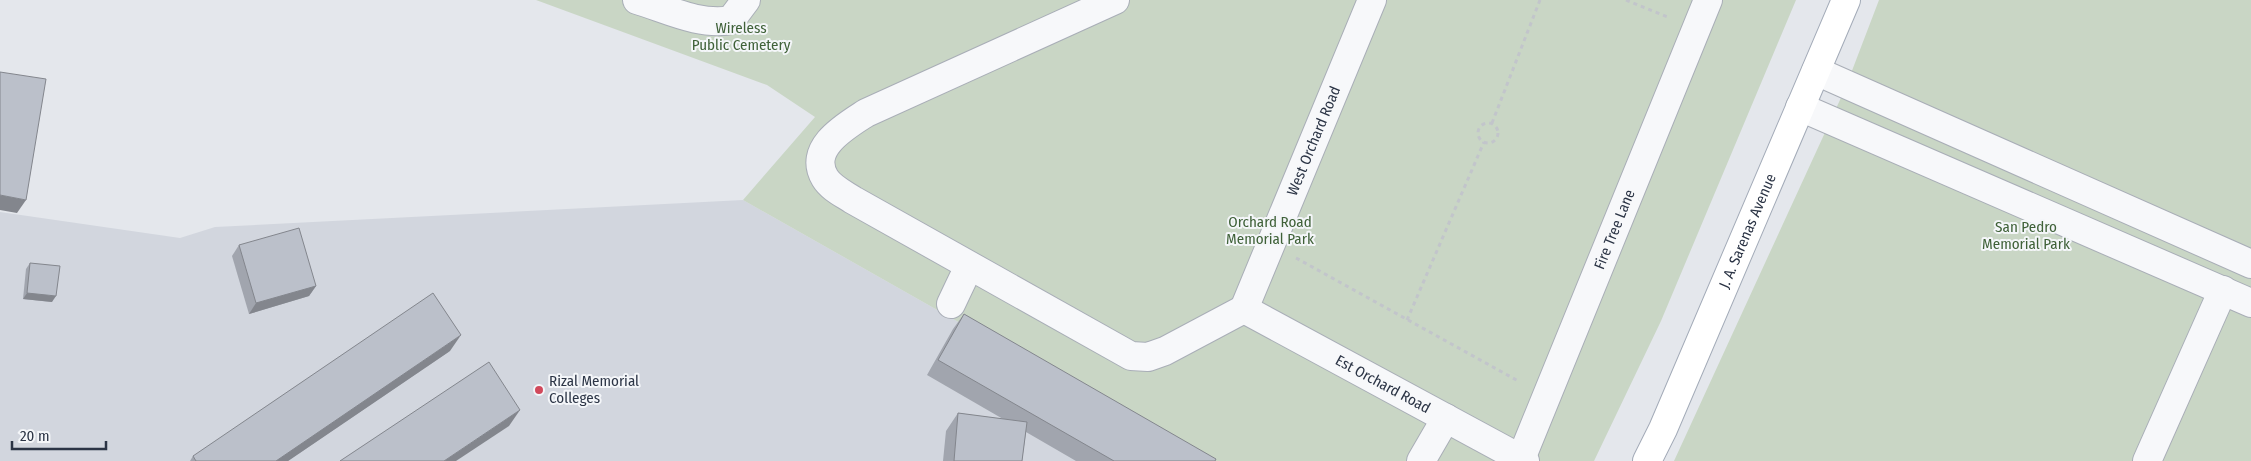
<svg xmlns="http://www.w3.org/2000/svg" width="2251" height="461" font-family="'Fira Sans Condensed',sans-serif">
	<rect width="100%" height="100%" fill="#e4e7ec"/>
	<polygon fill="#d2d6de" points="743,200 1204,461 0,461 0,212 180,238 215,227"/>
	<g fill="#c9d6c5">
		<polygon points="536,0 1796,0 1661,321 1594,461 1204,461 743,200 815,117 767,85"/>
		<polygon points="1879,0 2251,0 2251,461 1674,461 1845,89"/>
	</g>
	<g fill="none" stroke-linecap="round" stroke-linejoin="round">
		<g stroke="#a9aeb7" stroke-width="30">
			<g id="minor">
				<path d="M637,0c30,9 63,26 94,20l15,-20"/>
				<path d="M1115,0l-249,113c-20,13 -59,35 -41,65 6,10 19,16 28,22l278,156 17,1 17,-6 79,-42"/>
				<polyline points="1816,71 2251,264"/>
				<polyline points="1800,107 2251,303"/>
				<polyline points="951,304 969,266"/>
				<path id="s1" d="M1244,309l128,-309"/>
				<path id="s2" d="M1244,309l281,152"/>
				<path id="s3" d="M1521,459l187,-459"/>
				<polyline points="1421,461 1446,418"/>
				<polyline points="2147,461 2223,290"/>
			</g>
		</g>
		<g stroke="#a3abb8" stroke-width="30">
			<g id="major">
				<path id="s4" d="M1647,461l16,-32 183,-429"/>
			</g>
		</g>
		<g stroke="#c2c5cb" stroke-width="3" stroke-dasharray="4 4" stroke-linecap="butt">
			<polyline points="1626,0 1670,18"/>
			<circle cx="1488" cy="133" r="10"/>
			<polyline points="1492,123 1540,0"/>
			<polyline points="1296,258 1520,382"/>
			<polyline points="1407,320 1484,142"/>
		</g>
		<use href="#minor" stroke="#f7f8fa" stroke-width="28"/>
		<use href="#major" stroke="#fff" stroke-width="28"/>
	</g>
	<g fill="#a1a5ae">
		<polygon points="239,245 316,286 309,296 249,314 232,256"/>
		<polygon points="30,263 52,302 23,299 26,269"/>
		<polygon points="964,314 1215,461 1076,461 1026,432 1022,461 943,461 946,431 958,413 1003,419 927,375 953,329"/>
		<polygon points="450,351 288,461 190,461 193,456"/>
	</g>
	<g fill="#83868d">
		<polygon points="0,195 26,200 17,213 0,210"/>
		<polygon points="316,286 309,296 249,314 256,303"/>
		<polygon points="27,293 56,296 52,302 23,299"/>
		<polygon points="461,335 450,351 288,461 276,461"/>
		<polygon points="520,410 509,426 456,461 444,461"/>
	</g>
	<g fill="#bbc0ca" stroke="#83868d">
		<polygon points="0,72 46,79 26,200 0,195"/>
		<polygon points="299,228 316,286 256,303 239,245"/>
		<polygon points="30,263 60,266 56,296 27,293"/>
		<polygon points="433,293 461,335 276,461 196,461 193,456"/>
		<polygon points="964,314 1216,459 1215,461 1114,461 938,360"/>
		<polygon points="489,362 520,410 444,461 340,461"/>
		<polygon points="958,413 1027,422 1022,461 954,461"/>
	</g>
	<circle fill="#d1495b" stroke="#f4f6f9" stroke-width="2" cx="539" cy="390" r="5"/>
	<g text-anchor="middle" dominant-baseline="central" stroke-width="4" stroke-linejoin="round" paint-order="stroke">
		<g font-size="15" fill="#3f6138" stroke="#f4f6f9">
			<text x="741" y="28">Wireless<tspan x="741" dy="17">Public Cemetery</tspan></text>
			<text x="1270" y="222">Orchard Road<tspan x="1270" dy="17">Memorial Park</tspan></text>
			<text x="2026" y="227">San Pedro<tspan x="2026" dy="17">Memorial Park</tspan></text>
		</g>
		<g font-size="15" fill="#2b3445" stroke="#f4f6f9">
			<text stroke="none"><textPath href="#s1" startOffset="182">West Orchard Road</textPath></text>
			<text stroke="none"><textPath href="#s3" startOffset="248">Fire Tree Lane</textPath></text>
			<text stroke="none"><textPath href="#s4" startOffset="251">J. A. Sarenas Avenue</textPath></text>
			<text stroke="none"><textPath href="#s2" startOffset="158">Est Orchard Road</textPath></text>
		</g>
		<g font-size="15" fill="#2b3445" stroke="#f4f6f9" text-anchor="start">
			<text x="549" y="381">Rizal Memorial<tspan x="549" dy="17">Colleges</tspan></text>
		</g>
	</g>
	<path d="M12 441v8h94v-8" fill="none" stroke="#2b3445" stroke-width="2.5"/>
	<text x="20" y="441" font-size="15" fill="#2b3445" stroke="#f4f6f9" stroke-width="4" paint-order="stroke">20 m</text>
</svg>
